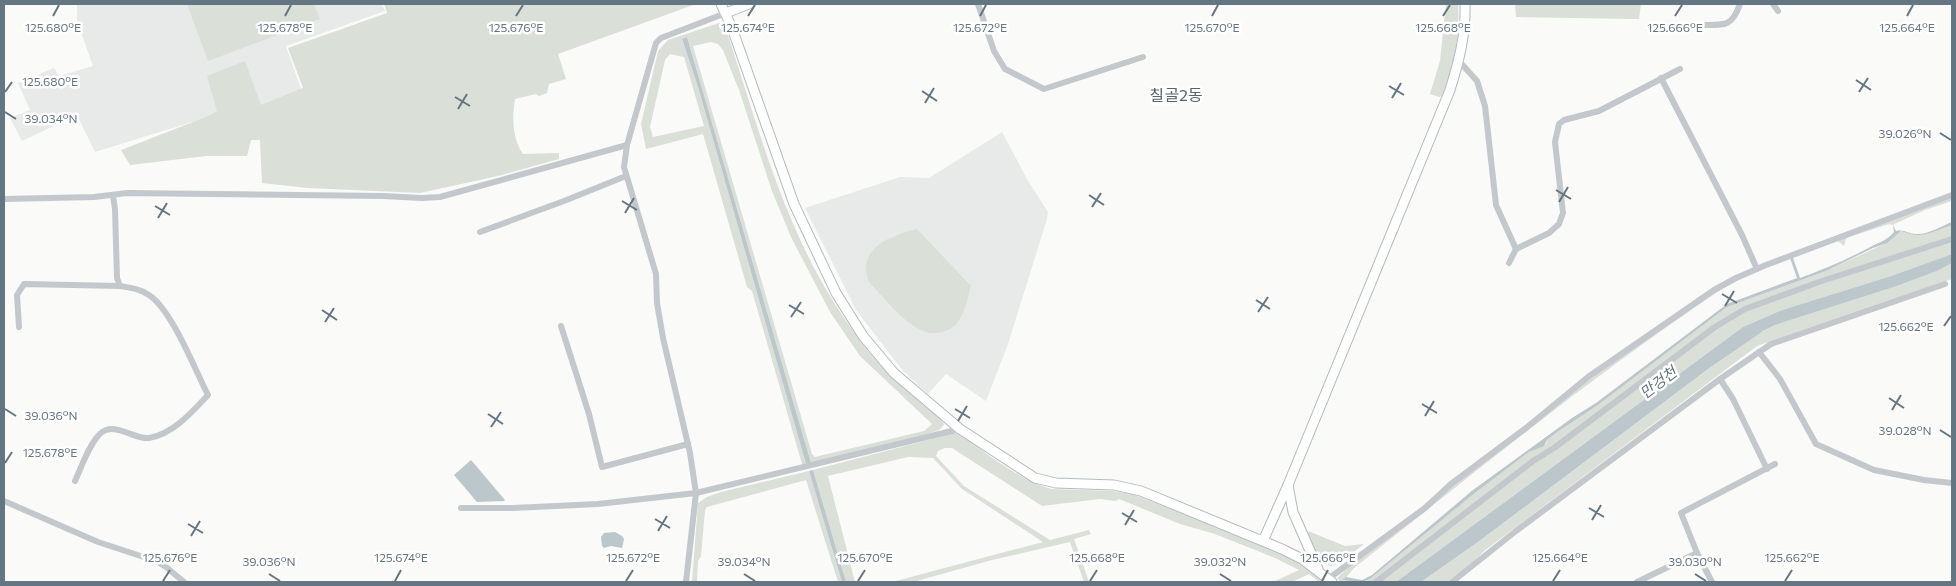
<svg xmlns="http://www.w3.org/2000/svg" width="1956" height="586" font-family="Commissioner,'Noto Sans KR',sans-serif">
	<rect width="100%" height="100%" fill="#fafaf8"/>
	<g fill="#e8e9e9">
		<polygon points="77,4 382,4 385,11 286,46 302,92 223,123 215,115 95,152 77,115 22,141 10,118 30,110 18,83 54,68 59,76 93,66 77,21"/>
		<polygon points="1002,132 1027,179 1048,212 1047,219 1008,344 986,401 946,374 928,394 903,371 856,310 805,208 900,177 929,178"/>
	</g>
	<g fill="#dadfd7" fill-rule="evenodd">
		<polygon points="187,4 314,4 320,19 208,61"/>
		<path d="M384,4h312l-138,50 8,25 -17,5 -2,9 -8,3 -3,-2 -21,5c-3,18 -3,39 8,55l36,-1v6l-61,17 -78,17 -112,-5 -46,-5 -2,-43h-9l-4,16h-41l-76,9 -9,-15 90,-35 6,-4 -10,-35 38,-15 16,44 42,-17 -15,-40 99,-35z"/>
		<path d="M1446,4h12c2,35 -4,59 -16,92l-3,1 -9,-3 10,-33z"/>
		<polygon points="1515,4 1641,4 1639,19 1516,17"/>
		<path d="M719,23l6,3c34,103 60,209 124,299 9,12 17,25 28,36 19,21 43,39 65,58l2,6 -5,5 -12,4 -116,29 -124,-426 -5,2 16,48 108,377h-4l-50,-173 -5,-4 -44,-153 -57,15 -5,-25 17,-73 10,-11zM711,42l7,2 5,6 16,40 33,101 19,46 39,75 30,44 72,68 -8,7 -101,24 -8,2 -3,-3 -119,-408zM670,54l14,3 20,69 -51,11 -3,-10 15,-67z"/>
		<path d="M1952,198v3l-27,9 -33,15 -3,-1 -40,13 -3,2 -2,7 -6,-5c-38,14 -85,27 -119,50 -127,85 -245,182 -365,277l-11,13c9,-4 18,3 27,-2l105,-86 54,-41 17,-8 1,-4 9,-7 42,-28 129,-98 99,-36 56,-26 19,-14c20,9 32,0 51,-6v13l-208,70 -370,274h-34l-3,-4 25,-22 217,-169 127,-90 50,-26z"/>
		<path d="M917,229l54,57c-4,13 -7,33 -18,41 -8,6 -21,8 -30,4 -14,-6 -31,-23 -40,-34 -5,-6 -15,-14 -16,-21 -7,-31 28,-41 50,-47z"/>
		<polygon points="1952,240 1952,254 1891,276 1782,310 1743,327 1396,582 1377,582 1513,477 1716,329 1745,310"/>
		<polygon points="1952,263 1952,279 1757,346 1484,551 1473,563 1447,582 1421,582 1478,542 1708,369 1754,336 1775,325 1894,287 1937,271"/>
		<path d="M955,433l5,1c26,19 59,46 91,55l62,2 20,3 153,61 12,6 28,21h-7l-10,-8 -17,8h-19l26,-12 -24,-12 -60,-24 -35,-10 -61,-25 -4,2 -15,-2 -58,7 -90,-58h-7l-7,3 -2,5 28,30 86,54 39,-10 2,4 -17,5 15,43h-5l-14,-40 -78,18 -79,22h-21l151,-40 -81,-53 -29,-31 -25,-1 -80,19 27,106h-9l-33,-112z"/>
		<polygon points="809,471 842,582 838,582 806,480 707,507 705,510 701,556 698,561 697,582 692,582 698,503 707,497 721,492"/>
		<path d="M1308,531l37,15 19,-2 -24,19 -9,3c-12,-5 -21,-23 -23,-35z"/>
	</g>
	<g fill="#bbc7cb">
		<polygon points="687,37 811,463 806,464 698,87 682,39"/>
		<path d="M1952,222v3c-20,7 -31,15 -51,6l-14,12 -14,5 -47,23 -99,36 -129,98 -42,28 -9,7 -3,6 -15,6 -54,41 -105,86c-9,5 -20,1 -28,1l4,-3 16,3 10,-5 101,-85 99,-72 24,-15 131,-99 70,-26 -7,-20h3l7,20c25,-9 48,-19 72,-32 10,-5 14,-5 22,-14l-1,-7 3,6c8,-2 12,3 20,3 11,1 26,-8 36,-12z"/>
		<polygon points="1952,254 1952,263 1937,271 1894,287 1775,325 1763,331 1708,369 1478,542 1421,582 1396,582 1743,327 1782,310 1891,276"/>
		<polygon points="471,460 505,500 504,501 477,502 454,475"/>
		<polygon points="813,470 846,582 842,582 809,471"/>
		<polygon points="615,532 622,536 624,539 622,548 611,546 604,548 602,546 601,537 604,533"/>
	</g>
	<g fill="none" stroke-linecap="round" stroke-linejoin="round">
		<g stroke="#b3babf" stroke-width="11">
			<g id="secondary">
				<polyline points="721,4 732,28 794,204 836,293 863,336 894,373 960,429 1035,478 1056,483 1114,485 1141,491 1282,549 1302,559 1332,582"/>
				<polyline points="726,13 749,4"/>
				<polyline points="1288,485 1293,512 1318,569"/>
				<path d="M1263,541l25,-56 162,-395c9,-29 16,-56 15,-86"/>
			</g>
		</g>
		<g stroke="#c3c8cc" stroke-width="6">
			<polyline points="978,4 994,51 1005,69 1044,89 1143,57"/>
			<polyline points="1773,4 1778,11"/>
			<path d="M1702,25c23,0 30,2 38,-21"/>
			<polyline points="1459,61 1477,81 1485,106 1496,205 1516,249"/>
			<polyline points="1661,78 1742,235 1757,269"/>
			<polyline points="4,199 94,197 127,193 383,196 422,198 440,197 627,145"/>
			<polyline points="480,232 564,201 626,176"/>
			<polyline points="1509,263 1516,249 1549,233 1559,224 1563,213 1555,142 1559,124 1564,120 1599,111 1680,69"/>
			<polyline points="561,326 589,414 602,467 688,444"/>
			<polyline points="19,327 17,295 24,284 120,286"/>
			<polyline points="1759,352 1780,379 1816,444 1874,470 1924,480 1952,483"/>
			<polyline points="1720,379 1733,399 1767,469"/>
			<path d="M75,481c6,-13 15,-39 26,-48 14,-12 33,7 48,5 24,-4 43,-26 59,-43 -13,-25 -36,-85 -59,-100 -9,-6 -18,-7 -29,-9l-3,-8 -2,-69 -2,-13"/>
			<polyline points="4,501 98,542 156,561 166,567 184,582"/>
			<polyline points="461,508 513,508 598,504 696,493 960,429"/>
			<polyline points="1328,579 1425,508 1451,484 1526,428 1588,377 1714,290 1736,278 1766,265 1952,195"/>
			<polyline points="686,582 696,493 690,453 663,338 657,303 656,274 624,167 627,145 656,43 661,38 726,13"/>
			<polyline points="1376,582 1533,461 1554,448 1715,327 1745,309 1819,282 1952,239"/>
			<polyline points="1452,582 1516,531 1720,379 1771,344 1945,284"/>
			<polyline points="1637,582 1697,553"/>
			<polyline points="1712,582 1697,553 1681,513 1775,464"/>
		</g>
		<use href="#secondary" stroke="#fff" stroke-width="9"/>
	</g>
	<path fill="none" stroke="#657683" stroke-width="2" d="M53,16l6,-11M285,16l6,-11M516,16l7,-11M748,16l7,-11M980,16l6,-11M1212,16l6,-11M1443,16l7,-11M1675,16l7,-11M1907,16l6,-11M1856,80l15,10M1389,86l15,9M922,91l15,10M5,92l7,-10M1859,92l9,-14M455,97l15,9M1392,98l9,-15M925,103l9,-15M458,109l9,-15M5,112l11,7M1940,133l11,7M1556,190l15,9M1089,195l15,10M622,201l15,9M1559,202l9,-15M155,206l15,9M1092,207l9,-14M625,213l9,-15M158,218l9,-15M1722,294l15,9M1256,300l14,9M789,305l15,9M1725,306l9,-15M322,310l15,10M1258,312l10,-15M791,317l10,-15M325,322l9,-14M1944,326l7,-10M1889,398l15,10M1422,404l15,9M5,409l11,7M955,409l15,9M1892,410l9,-15M488,414l15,10M1425,416l9,-15M958,421l9,-15M491,427l10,-15M1940,430l11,7M5,463l7,-11M1589,508l15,9M1122,513l15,9M655,519l15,9M1592,520l9,-15M188,524l15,9M1125,525l9,-15M658,531l9,-15M191,536l9,-15M269,574l11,7M744,574l11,7M1220,574l11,7M1695,574l11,7M163,581l7,-11M395,581l6,-11M626,581l7,-11M858,581l7,-11M1090,581l7,-11M1322,581l6,-11M1553,581l7,-11M1785,581l7,-11"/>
	<g text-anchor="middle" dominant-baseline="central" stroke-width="5" stroke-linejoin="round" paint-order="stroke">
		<g font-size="15" font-style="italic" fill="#60757c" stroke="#fff">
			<text transform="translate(1658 382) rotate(-37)">만겅천</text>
		</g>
		<g font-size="16" fill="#57646e" stroke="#fff">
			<text x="1176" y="94">칠골2동</text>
		</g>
	</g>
	<g font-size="12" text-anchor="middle" fill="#657683" stroke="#fff" stroke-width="5" stroke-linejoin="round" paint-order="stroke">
		<text x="53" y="32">125.680°E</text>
		<text x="285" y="32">125.678°E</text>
		<text x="516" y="32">125.676°E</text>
		<text x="748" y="32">125.674°E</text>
		<text x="980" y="32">125.672°E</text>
		<text x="1212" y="32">125.670°E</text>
		<text x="1443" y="32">125.668°E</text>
		<text x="1675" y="32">125.666°E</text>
		<text x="1907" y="32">125.664°E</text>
		<text x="50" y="86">125.680°E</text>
		<text x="51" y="123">39.034°N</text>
		<text x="1905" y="138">39.026°N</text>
		<text x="1906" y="331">125.662°E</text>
		<text x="51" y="420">39.036°N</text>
		<text x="1905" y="435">39.028°N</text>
		<text x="50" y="457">125.678°E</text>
		<text x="170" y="562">125.676°E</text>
		<text x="401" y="562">125.674°E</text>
		<text x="633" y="562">125.672°E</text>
		<text x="865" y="562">125.670°E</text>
		<text x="1097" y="562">125.668°E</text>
		<text x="1328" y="562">125.666°E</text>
		<text x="1560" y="562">125.664°E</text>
		<text x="1792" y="562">125.662°E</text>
		<text x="269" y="566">39.036°N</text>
		<text x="744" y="566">39.034°N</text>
		<text x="1220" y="566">39.032°N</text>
		<text x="1695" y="566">39.030°N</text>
	</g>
	<rect width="1956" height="586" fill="none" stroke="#657683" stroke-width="10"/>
</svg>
